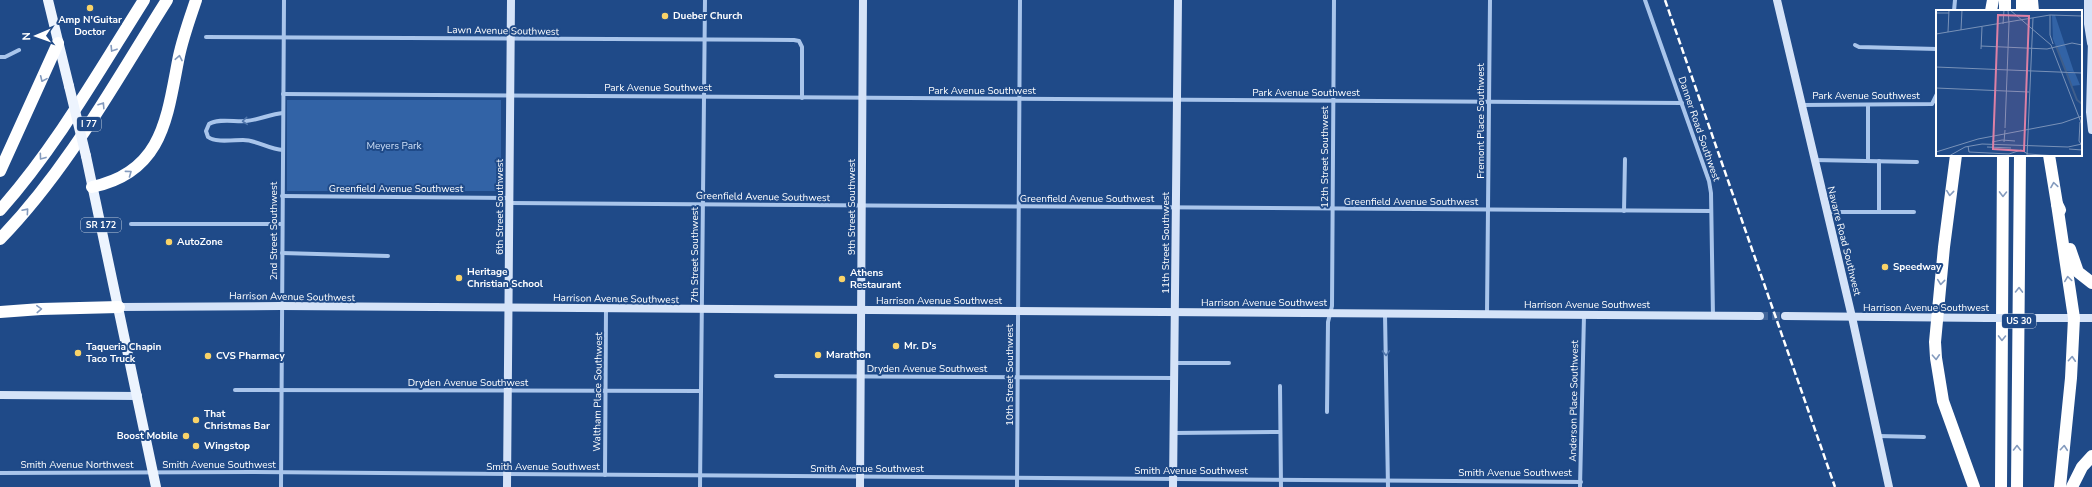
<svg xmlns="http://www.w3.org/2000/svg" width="2092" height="487" font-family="'Nunito Sans',sans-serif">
	<rect width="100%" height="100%" fill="#1f4a88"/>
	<rect fill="#3263a6" x="287" y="100" width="214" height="91"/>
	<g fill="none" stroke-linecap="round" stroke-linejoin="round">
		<polyline stroke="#41659a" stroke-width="8" stroke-dasharray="8 4" stroke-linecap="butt" points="1760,316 1785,316"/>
		<g stroke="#a9c5eb" stroke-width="4">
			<polyline points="1645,0 1709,181 1711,193 1713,316"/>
			<polyline points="1954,11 1955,0"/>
			<polyline points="206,37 794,40 799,41 802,47 802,98"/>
			<polyline points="1855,45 1859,47 1937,49"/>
			<polyline points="0,57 5,57 19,50"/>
			<polyline points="283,94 1682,103"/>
			<polyline points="1802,105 1932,104 1937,94"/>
			<path d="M283,150c-15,-1 -26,-10 -40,-10 -10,0 -27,3 -35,-3l-2,-6 3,-7c9,-6 26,-2 37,-3 13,-1 24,-7 37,-8"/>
			<polyline points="1814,160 1917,162"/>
			<polyline points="1868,161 1868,105"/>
			<polyline points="282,196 510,198"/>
			<polyline points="510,203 1711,211"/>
			<polyline points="1624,211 1625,159"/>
			<polyline points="1827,212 1914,212"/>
			<polyline points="1879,212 1879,161"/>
			<polyline points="131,224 282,224"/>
			<polyline points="282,253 388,256"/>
			<polyline points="1385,314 1388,487"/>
			<polyline points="1487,314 1490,0"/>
			<polyline points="1175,363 1229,363"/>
			<polyline points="776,376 1174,378"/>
			<polyline points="1280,386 1281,487"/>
			<polyline points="235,390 701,391"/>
			<polyline points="1327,412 1328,322 1332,306 1334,0"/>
			<polyline points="1174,433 1280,432"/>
			<polyline points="1878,436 1924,437"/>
			<polyline points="0,473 252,472 1581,482"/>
			<polyline points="605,475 606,309"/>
			<polyline points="281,487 284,0"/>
			<polyline points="700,487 705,0"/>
			<polyline points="1017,487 1020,0"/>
			<polyline points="1580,487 1584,315"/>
		</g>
		<g stroke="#d5e3f8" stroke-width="8">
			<polyline points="1777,0 1852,317 1889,487"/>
			<polyline points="2088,0 2088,24 2091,43"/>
			<polyline points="2092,40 2090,112 2092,130"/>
			<polyline points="119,307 281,306 1760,316"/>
			<polyline points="1785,316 1987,318"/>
			<polyline points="2020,318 2092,318"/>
			<polyline points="0,395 138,396"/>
			<polyline points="507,487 511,0"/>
			<polyline points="860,487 863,0"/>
			<polyline points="1173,487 1178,0"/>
		</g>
		<g stroke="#edf4fe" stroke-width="10">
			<polyline points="48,0 69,86"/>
			<polyline points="86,156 156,487"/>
		</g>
		<g stroke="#fff" stroke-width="12">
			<polyline points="2032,0 2033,11"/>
			<polyline points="1991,11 1993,0"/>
			<polyline points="2005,11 2005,0"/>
			<polyline points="2022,11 2022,0"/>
			<polyline points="1956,155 1944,247 1935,342 1936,358 1943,401 1974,487"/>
			<polyline points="2049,155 2057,204 2060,210"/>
			<polyline points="0,171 58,43"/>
			<path d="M92,187c72,-15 75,-71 87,-131 4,-19 11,-38 17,-56"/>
			<polyline points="2057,204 2074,318 2071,378 2060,487"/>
			<path d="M0,210c56,-63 99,-139 144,-210"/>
			<path d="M0,239c68,-70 115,-157 167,-239"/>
			<polyline points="2070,249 2078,272 2092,283"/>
			<polyline points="0,312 41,309 119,307"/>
			<polyline points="2001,487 2003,155"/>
			<polyline points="2017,487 2020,155"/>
			<polyline points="2072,487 2082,467 2092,456"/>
		</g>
		<polyline stroke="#fff" stroke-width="2.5" stroke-dasharray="7 3" stroke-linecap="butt" points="1665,0 1835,487"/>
		<polyline stroke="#d5e3f8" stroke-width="8" points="1987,318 2020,318"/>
		<polyline stroke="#edf4fe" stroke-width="10" points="69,86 86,156"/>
	</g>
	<defs><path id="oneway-chevron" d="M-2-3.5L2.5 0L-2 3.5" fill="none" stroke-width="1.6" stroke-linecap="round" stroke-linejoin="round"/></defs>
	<g stroke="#849bbe">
		<use href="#oneway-chevron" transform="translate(113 49) rotate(122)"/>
		<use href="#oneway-chevron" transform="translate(179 58) rotate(-79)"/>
		<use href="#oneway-chevron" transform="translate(43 79) rotate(114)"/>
		<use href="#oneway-chevron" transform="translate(102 105) rotate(-57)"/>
		<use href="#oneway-chevron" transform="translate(42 157) rotate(126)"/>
		<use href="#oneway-chevron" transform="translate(129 173) rotate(-36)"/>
		<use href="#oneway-chevron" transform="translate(2054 185) rotate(-99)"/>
		<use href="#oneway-chevron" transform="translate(1950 193) rotate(96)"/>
		<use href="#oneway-chevron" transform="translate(2003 194) rotate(91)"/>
		<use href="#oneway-chevron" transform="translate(26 211) rotate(-49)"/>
		<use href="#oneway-chevron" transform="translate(2068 279) rotate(-98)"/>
		<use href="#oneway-chevron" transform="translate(1941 282) rotate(96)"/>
		<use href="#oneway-chevron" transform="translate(2019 290) rotate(-89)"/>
		<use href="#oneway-chevron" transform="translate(39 309) rotate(-3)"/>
		<use href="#oneway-chevron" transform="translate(2002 338) rotate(91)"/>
		<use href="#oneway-chevron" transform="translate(1936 357) rotate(87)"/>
		<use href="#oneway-chevron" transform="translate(2072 359) rotate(-86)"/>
		<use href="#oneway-chevron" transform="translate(2017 448) rotate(-90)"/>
		<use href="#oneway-chevron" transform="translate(2064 448) rotate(-85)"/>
	</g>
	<g stroke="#4f75ab">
		<use href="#oneway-chevron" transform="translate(245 121) rotate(175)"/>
		<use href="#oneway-chevron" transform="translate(1386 353) rotate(88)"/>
	</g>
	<g fill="#f9d368" stroke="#1f4a88" stroke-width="1.5">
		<circle cx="90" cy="8" r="4"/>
		<circle cx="665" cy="16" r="4"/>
		<circle cx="169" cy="242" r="4"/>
		<circle cx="1885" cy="267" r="4"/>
		<circle cx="459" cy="278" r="4"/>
		<circle cx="842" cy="279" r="4"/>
		<circle cx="896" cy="346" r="4"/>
		<circle cx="78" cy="353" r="4"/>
		<circle cx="818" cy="355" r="4"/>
		<circle cx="208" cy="356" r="4"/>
		<circle cx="196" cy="420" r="4"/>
		<circle cx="186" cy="436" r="4"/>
		<circle cx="196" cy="446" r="4"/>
	</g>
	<g text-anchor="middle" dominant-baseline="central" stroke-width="4" stroke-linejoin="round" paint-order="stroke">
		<g fill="#1f4a88" stroke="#bcc9db" stroke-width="1">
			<rect x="77" y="117" width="24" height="14" rx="3"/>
			<rect x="81" y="218" width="40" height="14" rx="3"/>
			<rect x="2002" y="314" width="34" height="14" rx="3"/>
		</g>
		<g font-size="9" font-weight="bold" fill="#fff">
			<text x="89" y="124">I 77</text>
			<text x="101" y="225">SR 172</text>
			<text x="2019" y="321">US 30</text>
		</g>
		<g font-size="10" font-weight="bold" fill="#fff" stroke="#1f4a88" text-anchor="start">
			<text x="673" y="16">Dueber Church</text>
			<text x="90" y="20" text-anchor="middle">Amp N'Guitar<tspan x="90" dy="12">Doctor</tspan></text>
			<text x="177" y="242">AutoZone</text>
			<text x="1893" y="267">Speedway</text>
			<text x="467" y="272">Heritage<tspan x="467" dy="12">Christian School</tspan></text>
			<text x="850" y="273">Athens<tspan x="850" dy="12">Restaurant</tspan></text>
			<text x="904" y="346">Mr. D's</text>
			<text x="86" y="347">Taqueria Chapin<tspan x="86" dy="12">Taco Truck</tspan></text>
			<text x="826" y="355">Marathon</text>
			<text x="216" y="356">CVS Pharmacy</text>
			<text x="204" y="414">That<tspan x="204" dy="12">Christmas Bar</tspan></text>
			<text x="178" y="436" text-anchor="end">Boost Mobile</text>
			<text x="204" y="446">Wingstop</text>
		</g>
		<g font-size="10" fill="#fff" stroke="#1f4a88">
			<text transform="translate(503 31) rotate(1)">Lawn Avenue Southwest</text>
			<text x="658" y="88">Park Avenue Southwest</text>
			<text x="982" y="91">Park Avenue Southwest</text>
			<text x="1306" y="93">Park Avenue Southwest</text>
			<text x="1866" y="96">Park Avenue Southwest</text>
			<text transform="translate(1481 121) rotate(-90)">Fremont Place Southwest</text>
			<text transform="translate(1699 129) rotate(71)">Danner Road Southwest</text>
			<text transform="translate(1325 157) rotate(-90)">12th Street Southwest</text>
			<text x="396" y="189">Greenfield Avenue Southwest</text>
			<text transform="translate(763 197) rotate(1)">Greenfield Avenue Southwest</text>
			<text x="1087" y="199">Greenfield Avenue Southwest</text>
			<text x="1411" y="202">Greenfield Avenue Southwest</text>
			<text transform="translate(500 207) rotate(-90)">6th Street Southwest</text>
			<text transform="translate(852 207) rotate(-90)">9th Street Southwest</text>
			<text transform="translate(274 231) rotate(-90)">2nd Street Southwest</text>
			<text transform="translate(1844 241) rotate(76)">Navarre Road Southwest</text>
			<text transform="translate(1166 243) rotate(-90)">11th Street Southwest</text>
			<text transform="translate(695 255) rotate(-90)">7th Street Southwest</text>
			<text transform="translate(292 297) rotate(1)">Harrison Avenue Southwest</text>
			<text transform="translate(616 299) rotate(1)">Harrison Avenue Southwest</text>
			<text x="939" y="301">Harrison Avenue Southwest</text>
			<text x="1264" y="303">Harrison Avenue Southwest</text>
			<text x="1587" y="305">Harrison Avenue Southwest</text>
			<text x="1926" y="308">Harrison Avenue Southwest</text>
			<text x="927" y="369">Dryden Avenue Southwest</text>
			<text transform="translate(1010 375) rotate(-90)">10th Street Southwest</text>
			<text x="468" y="383">Dryden Avenue Southwest</text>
			<text transform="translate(598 392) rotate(-89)">Waltham Place Southwest</text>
			<text transform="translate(1574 401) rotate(-89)">Anderson Place Southwest</text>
			<text x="77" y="465">Smith Avenue Northwest</text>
			<text x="219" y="465">Smith Avenue Southwest</text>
			<text x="543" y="467">Smith Avenue Southwest</text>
			<text x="867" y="469">Smith Avenue Southwest</text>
			<text x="1191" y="471">Smith Avenue Southwest</text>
			<text x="1515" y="473">Smith Avenue Southwest</text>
		</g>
		<g font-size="10" fill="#cee0f8" stroke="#1f4a88">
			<text x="394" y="146">Meyers Park</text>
		</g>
	</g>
	<g transform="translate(1936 10)">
		<rect width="146" height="146" fill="#1f4a88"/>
		<path d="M116,5h3l19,57 -8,-1 -13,-32zM131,63h8l5,12 -8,1z" fill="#3263a6"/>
		<path fill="none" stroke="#3f5e8b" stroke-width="2" d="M120,36l21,54 5,4"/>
		<path fill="none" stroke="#7992b8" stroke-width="1" d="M72,0l1,13M74,0l41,35 31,80M0,3h13M114,5v20l3,9M67,14l1,-14M25,20l1,-20M12,22l1,-22M0,24l114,-19 32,1M45,36l66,3 25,-6 10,2M45,39l1,-22M0,57l146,6M0,78l93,4M144,112l-1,19 3,5M69,118l4,-105M56,132l10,-2 13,1M68,132l1,-12M32,136l1,6 40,2 12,-4 7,4 29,2M51,137l24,1M133,139l13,1M0,142l42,-13 84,-16 20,-7M13,146l16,-9 17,-3 86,3 14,-3M91,146l6,-138"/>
		<path fill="#dd80a5" fill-opacity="0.15" stroke="#dd80a5" stroke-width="2" d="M62,5l31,1 -5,135 -31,-2z"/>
		<rect width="146" height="146" fill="none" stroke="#fff" stroke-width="2"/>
	</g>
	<g transform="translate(36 36) rotate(268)" stroke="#1f4a88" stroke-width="3" paint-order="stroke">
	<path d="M0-3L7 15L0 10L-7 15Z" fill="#ffffff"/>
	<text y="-6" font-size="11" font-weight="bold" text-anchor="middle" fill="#ffffff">N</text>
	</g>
</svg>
